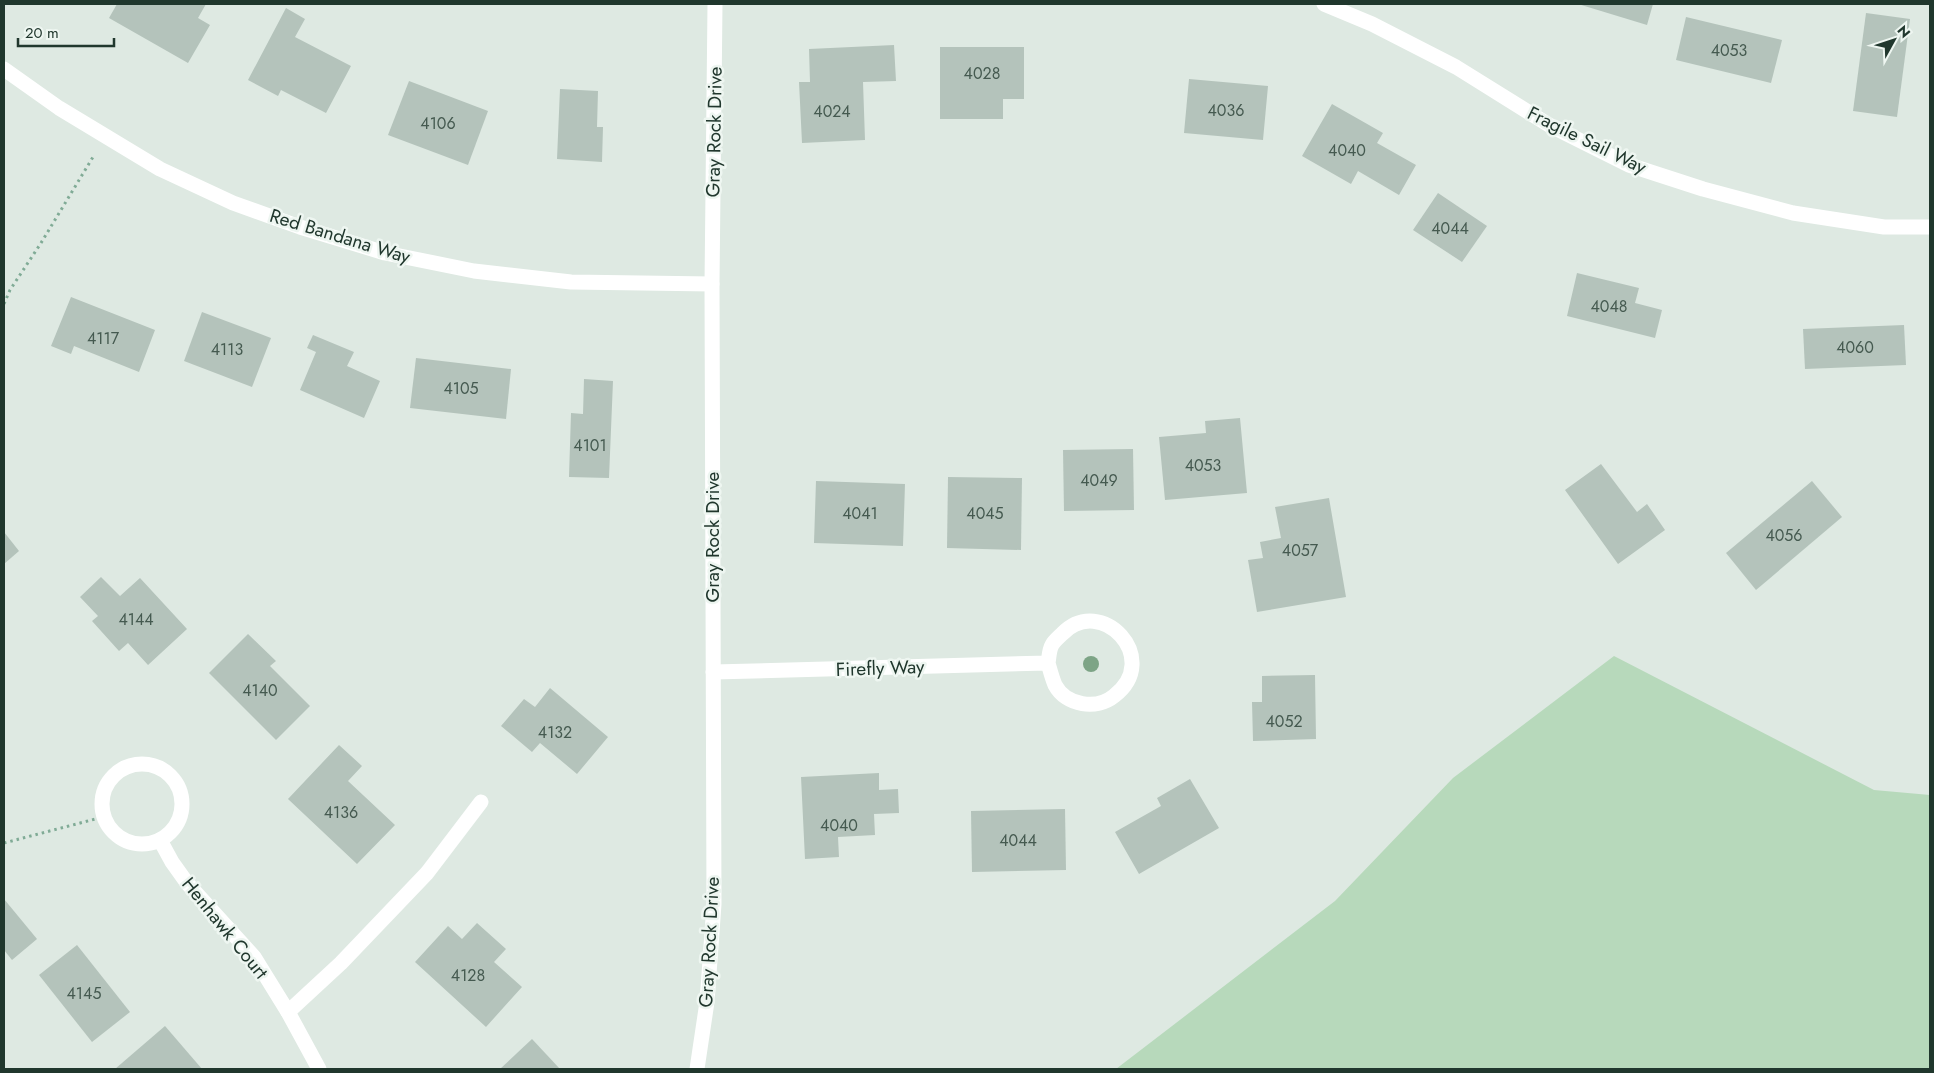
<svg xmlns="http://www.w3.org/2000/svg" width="1934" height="1073" font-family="Jost,sans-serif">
	<rect width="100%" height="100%" fill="#dee9e2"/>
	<polygon fill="#b7d9bb" points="1614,656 1874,790 1930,795 1930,1069 1116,1069 1335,901 1453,778"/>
	<g fill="#b4c3bb">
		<polygon points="117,4 206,4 198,18 210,25 188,63 109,18"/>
		<polygon points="1578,4 1653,4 1647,25"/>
		<polygon points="286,8 305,19 295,37 351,66 326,113 281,90 278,96 248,80"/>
		<polygon points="1866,13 1910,19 1897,117 1853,111"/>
		<polygon points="1686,17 1782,40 1771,83 1676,60"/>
		<polygon points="894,45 896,81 863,82 865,140 802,143 799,82 810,82 809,49"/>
		<polygon points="940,47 1024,47 1024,99 1003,99 1003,119 940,119"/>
		<polygon points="1189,79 1268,86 1263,140 1184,133"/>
		<polygon points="409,81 488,111 468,165 388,135"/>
		<polygon points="560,89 598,91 597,127 603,127 602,162 557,159"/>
		<polygon points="1332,104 1383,133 1377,143 1416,165 1399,195 1358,171 1351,184 1302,156"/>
		<polygon points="1438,193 1487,226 1462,262 1413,230"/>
		<polygon points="1577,273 1639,288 1635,303 1662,310 1655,338 1567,316"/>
		<polygon points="71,297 155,330 139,372 74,346 71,354 51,346"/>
		<polygon points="202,312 271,338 252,387 184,361"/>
		<polygon points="1904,325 1906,365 1805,369 1803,329"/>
		<polygon points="313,335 354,352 347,366 380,381 364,418 300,390 316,352 307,348"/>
		<polygon points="416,358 511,369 506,419 410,408"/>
		<polygon points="584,379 613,381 609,478 569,477 571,413 583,414"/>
		<polygon points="1240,418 1247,493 1165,500 1159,437 1206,433 1205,421"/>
		<polygon points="1133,449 1134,510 1064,511 1063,450"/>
		<polygon points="1601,464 1637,512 1647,504 1665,530 1618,564 1565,490"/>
		<polygon points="948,477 1022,478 1021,550 947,548"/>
		<polygon points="816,481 905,484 903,546 814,543"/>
		<polygon points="1812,481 1842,517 1756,590 1726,553"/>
		<polygon points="1329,498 1346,597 1257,612 1248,560 1263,558 1260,542 1281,538 1275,507"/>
		<polygon points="4,532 19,551 4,564"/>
		<polygon points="101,577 120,596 140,578 187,629 148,665 128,643 119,651 92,621 98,616 80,597"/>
		<polygon points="248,634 276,661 270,666 310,706 276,740 209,673"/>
		<polygon points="1315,675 1316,739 1253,741 1252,702 1262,702 1262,676"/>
		<polygon points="550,688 608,737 577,774 540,743 532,752 501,726 524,699 535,707"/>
		<polygon points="339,745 362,766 348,781 395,825 357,864 288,799"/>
		<polygon points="879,773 879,790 898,789 899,813 874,814 875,835 838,837 839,857 805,859 801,777"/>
		<polygon points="1190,779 1219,828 1139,874 1115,832 1161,806 1157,798"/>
		<polygon points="1065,809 1066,870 972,872 971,811"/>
		<polygon points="4,899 37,939 12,960 4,950"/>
		<polygon points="477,923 506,949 494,962 522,987 486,1027 415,962 448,926 462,939"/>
		<polygon points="77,945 130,1012 92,1042 39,975"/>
		<polygon points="165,1026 202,1069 115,1069"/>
		<polygon points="532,1039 560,1069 500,1069"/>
	</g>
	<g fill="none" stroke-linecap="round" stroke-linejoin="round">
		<g stroke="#80ab96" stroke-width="3" stroke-dasharray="2.5 4" stroke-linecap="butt">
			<polyline points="4,304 10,290 41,243 93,157"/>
			<polyline points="4,843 103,817"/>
		</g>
		<polyline stroke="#fff" stroke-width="15" points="288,1012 341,963 427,873 481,802"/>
		<g stroke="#fff" stroke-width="15">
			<polyline points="1324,4 1372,24 1456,67 1549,125 1629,165 1703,189 1793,213 1884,227 1930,227"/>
			<polyline points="4,69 59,108 160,169 233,203 300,227 385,253 474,271 571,282 712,284"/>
			<path d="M713,672l335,-9c2,7 4,15 7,22 11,21 42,25 59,11 49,-37 -13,-103 -52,-62 -3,3 -8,7 -10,11 -3,5 -3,13 -4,18"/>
			<circle cx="142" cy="804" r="40"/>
			<polyline points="160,840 172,862 187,883 254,957 288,1012 319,1069"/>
			<polyline points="697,1069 707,1002 714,904 712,284 715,4"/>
		</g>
	</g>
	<circle fill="#7da486" cx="1091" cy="664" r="8"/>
	<g text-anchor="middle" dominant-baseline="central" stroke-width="5" stroke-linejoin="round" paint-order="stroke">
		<g font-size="16" fill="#455a50">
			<text x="1729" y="50">4053</text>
			<text x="982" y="73">4028</text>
			<text x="1226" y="110">4036</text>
			<text x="832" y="111">4024</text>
			<text x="438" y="123">4106</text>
			<text x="1347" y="150">4040</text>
			<text x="1450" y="228">4044</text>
			<text x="1609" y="306">4048</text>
			<text x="103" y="338">4117</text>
			<text x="1855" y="347">4060</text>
			<text x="227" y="349">4113</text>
			<text x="461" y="388">4105</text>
			<text x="590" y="445">4101</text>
			<text x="1203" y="465">4053</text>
			<text x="1099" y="480">4049</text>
			<text x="860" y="513">4041</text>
			<text x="985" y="513">4045</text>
			<text x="1784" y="535">4056</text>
			<text x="1300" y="550">4057</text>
			<text x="136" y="619">4144</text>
			<text x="260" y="690">4140</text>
			<text x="1284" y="721">4052</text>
			<text x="555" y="732">4132</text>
			<text x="341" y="812">4136</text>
			<text x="839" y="825">4040</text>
			<text x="1018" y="840">4044</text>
			<text x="468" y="975">4128</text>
			<text x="84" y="993">4145</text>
		</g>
		<g font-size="19" fill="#20372d" stroke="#eef6f1">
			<text transform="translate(714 132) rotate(-89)">Gray Rock Drive</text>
			<text transform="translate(1587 140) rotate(26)">Fragile Sail Way</text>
			<text transform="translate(340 236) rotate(17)">Red Bandana Way</text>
			<text transform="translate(712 537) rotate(-90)">Gray Rock Drive</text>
			<text transform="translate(880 668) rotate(-2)">Firefly Way</text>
			<text transform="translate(225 928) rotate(51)">Henhawk Court</text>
			<text transform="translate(709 942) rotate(-87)">Gray Rock Drive</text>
		</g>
	</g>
	<rect width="1934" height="1073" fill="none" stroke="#20372d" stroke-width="10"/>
	<g transform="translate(1894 40) rotate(50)" stroke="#eef6f1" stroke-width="4" paint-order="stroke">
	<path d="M0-4L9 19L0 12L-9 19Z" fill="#20372d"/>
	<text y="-8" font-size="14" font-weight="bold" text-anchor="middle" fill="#20372d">N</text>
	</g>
	<path d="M18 38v8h96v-8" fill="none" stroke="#20372d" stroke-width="2.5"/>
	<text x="25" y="38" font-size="15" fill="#20372d" stroke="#eef6f1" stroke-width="4" paint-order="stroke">20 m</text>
</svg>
